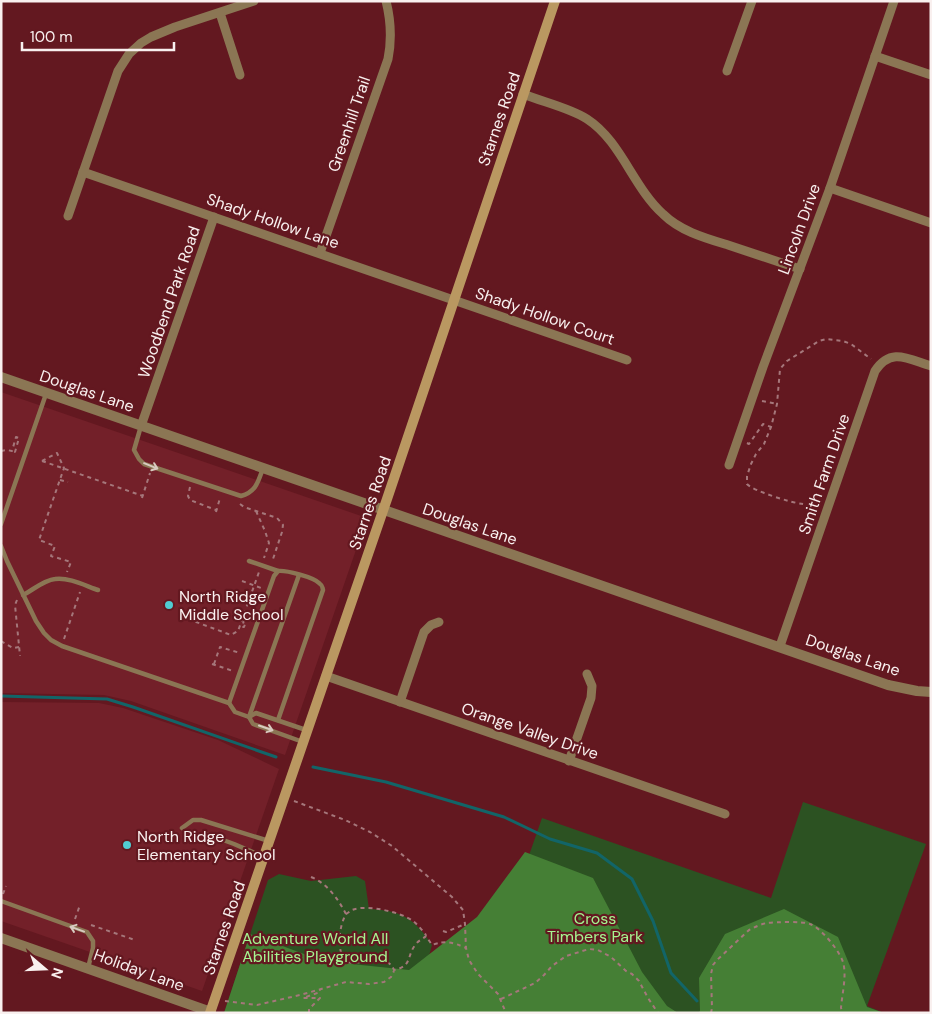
<svg xmlns="http://www.w3.org/2000/svg" width="932" height="1014" font-family="'DM Sans',sans-serif">
	<rect width="100%" height="100%" fill="#631820"/>
	<g fill="#732029">
		<polygon points="1,392 367,518 285,755 131,701 104,695 1,693"/>
		<polygon points="1,702 99,703 123,708 218,740 279,769 202,991 1,921"/>
	</g>
	<g fill="#2c5222">
		<polygon points="803,802 926,844 867,1006 884,1013 474,1013 542,818 771,898"/>
		<path d="M279,874l32,7 45,-5 9,5 4,28c31,1 46,9 63,36l-10,36 -198,32 44,-133z"/>
	</g>
	<g fill="#457f35">
		<polygon points="525,852 593,878 642,972 667,1006 678,1013 224,1013 250,934 323,961 409,970 477,917"/>
		<polygon points="784,909 838,937 867,1007 884,1013 698,1013 700,1011 699,978 725,934"/>
	</g>
	<g fill="none" stroke-linecap="round" stroke-linejoin="round">
		<g stroke="#126568" stroke-width="3">
			<polyline points="1,696 107,699 133,707 276,757"/>
			<polyline points="313,767 386,782 504,817 550,839 597,853 632,879 653,921 671,973 697,1001"/>
		</g>
		<g stroke="#a5777b" stroke-width="2" stroke-dasharray="4 4" stroke-linecap="butt">
			<polyline points="762,401 777,404"/>
			<polyline points="747,443 749,444 763,424 771,427"/>
			<polyline points="1,451 7,450 12,451 16,437 19,438 15,452 19,453"/>
			<polyline points="42,461 57,453 64,468 39,540 55,546 51,556 71,562 67,572"/>
			<polyline points="42,461 143,496"/>
			<polyline points="60,480 68,482"/>
			<polyline points="190,487 188,496 190,500 216,510"/>
			<polyline points="142,498 150,473"/>
			<polyline points="240,504 244,507 277,518 283,525 282,532 272,562"/>
			<path d="M819,505c-5,-1 -10,0 -16,-1 -11,-1 -50,-13 -56,-20v-8l4,-12 5,-10 8,-10 7,-17 6,-23 3,-35 7,-8 32,-20 7,-2 17,2 8,3 20,15"/>
			<polyline points="256,511 265,531 269,543 264,558"/>
			<polyline points="216,512 220,498"/>
			<polyline points="242,581 261,588"/>
			<polyline points="17,600 15,605 20,656"/>
			<polyline points="244,614 246,614 242,627 244,627 248,615 253,617"/>
			<polyline points="188,619 231,635 238,631 259,572"/>
			<polyline points="64,639 80,592"/>
			<polyline points="1,641 13,648 19,647"/>
			<polyline points="212,664 233,671"/>
			<polyline points="214,664 220,647 240,653"/>
			<polyline points="294,801 345,820 370,832 392,846 452,897 463,910 465,924 466,948 469,960 478,974 498,994 506,1013"/>
			<path d="M311,877c17,7 27,22 35,37 -7,12 -10,37 0,48 15,4 40,-11 48,8 19,-4 12,-14 22,-26 3,-4 7,-5 10,-8l6,9c14,-5 20,-3 34,3"/>
			<polyline points="3,894 6,886"/>
			<path d="M346,914c2,-1 4,-3 6,-4 14,-6 49,2 61,11 5,4 9,9 13,14"/>
			<polyline points="75,919 80,905"/>
			<polyline points="91,925 135,940"/>
			<polyline points="443,931 446,932 465,924"/>
			<polyline points="501,999 535,983 544,975 552,966 566,956 589,949 598,950 611,957 626,971 632,974 639,981 648,998 658,1013"/>
			<polyline points="225,1001 257,1005 300,995 346,982 369,984 384,982 391,977 394,971"/>
			<polyline points="309,1013 309,1009 320,998 303,998 320,992 320,989"/>
			<path d="M711,1013l1,-5 -1,-34 2,-9 4,-5 32,-30c6,-3 12,-6 18,-7 9,-1 36,-2 43,1 11,4 29,26 33,38 4,14 -1,32 -2,46l2,5"/>
		</g>
		<g stroke="#8b7654" stroke-width="4.5">
			<path d="M141,426l-7,24 5,9 5,5 97,32c15,-4 17,-14 22,-28"/>
			<polyline points="1,524 46,394"/>
			<polyline points="1,546 7,561 36,621 44,633 51,640 62,646 229,703 235,712 249,717 299,575"/>
			<polyline points="249,561 278,571"/>
			<path d="M23,595c10,-5 21,-15 32,-16 14,-2 31,7 43,11"/>
			<path d="M229,703l45,-127 4,-5c8,-1 35,6 41,12 4,3 3,3 4,7l-45,130"/>
			<polyline points="303,742 253,724 249,717 256,713 306,730"/>
			<polyline points="182,828 193,820 201,820 269,841"/>
			<polyline points="207,834 234,844 264,857"/>
			<polyline points="1,901 87,932 93,941 93,948 88,968"/>
		</g>
		<g stroke="#8b7654" stroke-width="9">
			<polyline points="220,13 240,75"/>
			<polyline points="875,56 931,75"/>
			<polyline points="727,71 752,1"/>
			<path d="M523,94c20,8 47,14 64,25 34,22 46,68 76,95 17,17 42,24 65,31 24,8 48,16 72,24"/>
			<polyline points="83,172 627,360"/>
			<polyline points="830,188 931,223"/>
			<polyline points="68,216 118,71 129,54 141,43 151,37 175,27 254,1"/>
			<path d="M320,253l68,-194c4,-20 3,-38 -2,-58"/>
			<polyline points="141,426 214,217"/>
			<polyline points="729,465 763,367 830,188 894,1"/>
			<path d="M780,646l95,-275c16,-24 33,-12 56,-5"/>
			<polyline points="326,676 725,814"/>
			<polyline points="400,702 424,632 431,625 439,622"/>
			<polyline points="569,761 591,698 592,686 587,674"/>
		</g>
		<g stroke="#8b7654" stroke-width="10">
			<polyline points="1,377 888,685 917,691 931,692"/>
			<polyline points="1,938 211,1012"/>
		</g>
		<polyline stroke="#ba9861" stroke-width="10" points="210,1013 387,499 555,1"/>
	</g>
	<defs><path id="oneway-shaft" d="M-6 0H5M1.5-3L5.5 0L1.5 3" fill="none" stroke-width="1.6" stroke-linecap="round" stroke-linejoin="round" transform="scale(1.25)"/></defs>
	<g stroke="#d8cbc0">
		<use href="#oneway-shaft" transform="translate(151 466) rotate(22)"/>
		<use href="#oneway-shaft" transform="translate(266 728) rotate(19)"/>
		<use href="#oneway-shaft" transform="translate(77 929) rotate(-160)"/>
	</g>
	<g fill="#51ccd2" stroke="#631820" stroke-width="2">
		<circle cx="169" cy="605" r="5"/>
		<circle cx="127" cy="845" r="5"/>
	</g>
	<g text-anchor="middle" dominant-baseline="central" stroke-width="4.5" stroke-linejoin="round" paint-order="stroke">
		<g font-size="16" fill="#f9f0ef" stroke="#631820">
			<text transform="translate(499 119) rotate(-71)">Starnes Road</text>
			<text transform="translate(349 124) rotate(-71)">Greenhill Trail</text>
			<text transform="translate(273 221) rotate(19)">Shady Hollow Lane</text>
			<text transform="translate(799 229) rotate(-70)">Lincoln Drive</text>
			<text transform="translate(169 302) rotate(-71)">Woodbend Park Road</text>
			<text transform="translate(545 316) rotate(19)">Shady Hollow Court</text>
			<text transform="translate(87 391) rotate(19)">Douglas Lane</text>
			<text transform="translate(824 474) rotate(-71)">Smith Farm Drive</text>
			<text transform="translate(370 503) rotate(-71)">Starnes Road</text>
			<text transform="translate(470 524) rotate(19)">Douglas Lane</text>
			<text transform="translate(853 655) rotate(19)">Douglas Lane</text>
			<text transform="translate(530 731) rotate(19)">Orange Valley Drive</text>
			<text transform="translate(224 928) rotate(-71)">Starnes Road</text>
			<text transform="translate(139 970) rotate(20)">Holiday Lane</text>
		</g>
		<g font-size="16" fill="#f9f0ef" stroke="#631820" text-anchor="start">
			<text x="179" y="596">North Ridge<tspan x="179" dy="18">Middle School</tspan></text>
			<text x="137" y="836">North Ridge<tspan x="137" dy="18">Elementary School</tspan></text>
		</g>
		<g font-size="16" fill="#a5f490" stroke="#631820">
			<text x="595" y="918">Cross<tspan x="595" dy="18">Timbers Park</tspan></text>
			<text x="315" y="938">Adventure World All<tspan x="315" dy="18">Abilities Playground</tspan></text>
		</g>
	</g>
	<rect width="932" height="1014" fill="none" stroke="#f9f0ef" stroke-width="5"/>
	<g transform="translate(45 969) rotate(109)" stroke="#631820" stroke-width="4" paint-order="stroke">
	<path d="M0-4L9 19L0 12L-9 19Z" fill="#f9f0ef"/>
	<text y="-8" font-size="14" font-weight="bold" text-anchor="middle" fill="#f9f0ef">N</text>
	</g>
	<path d="M22 42v8h152v-8" fill="none" stroke="#f9f0ef" stroke-width="2.5"/>
	<text x="30" y="42" font-size="15" fill="#f9f0ef" stroke="#631820" stroke-width="4" paint-order="stroke">100 m</text>
</svg>
